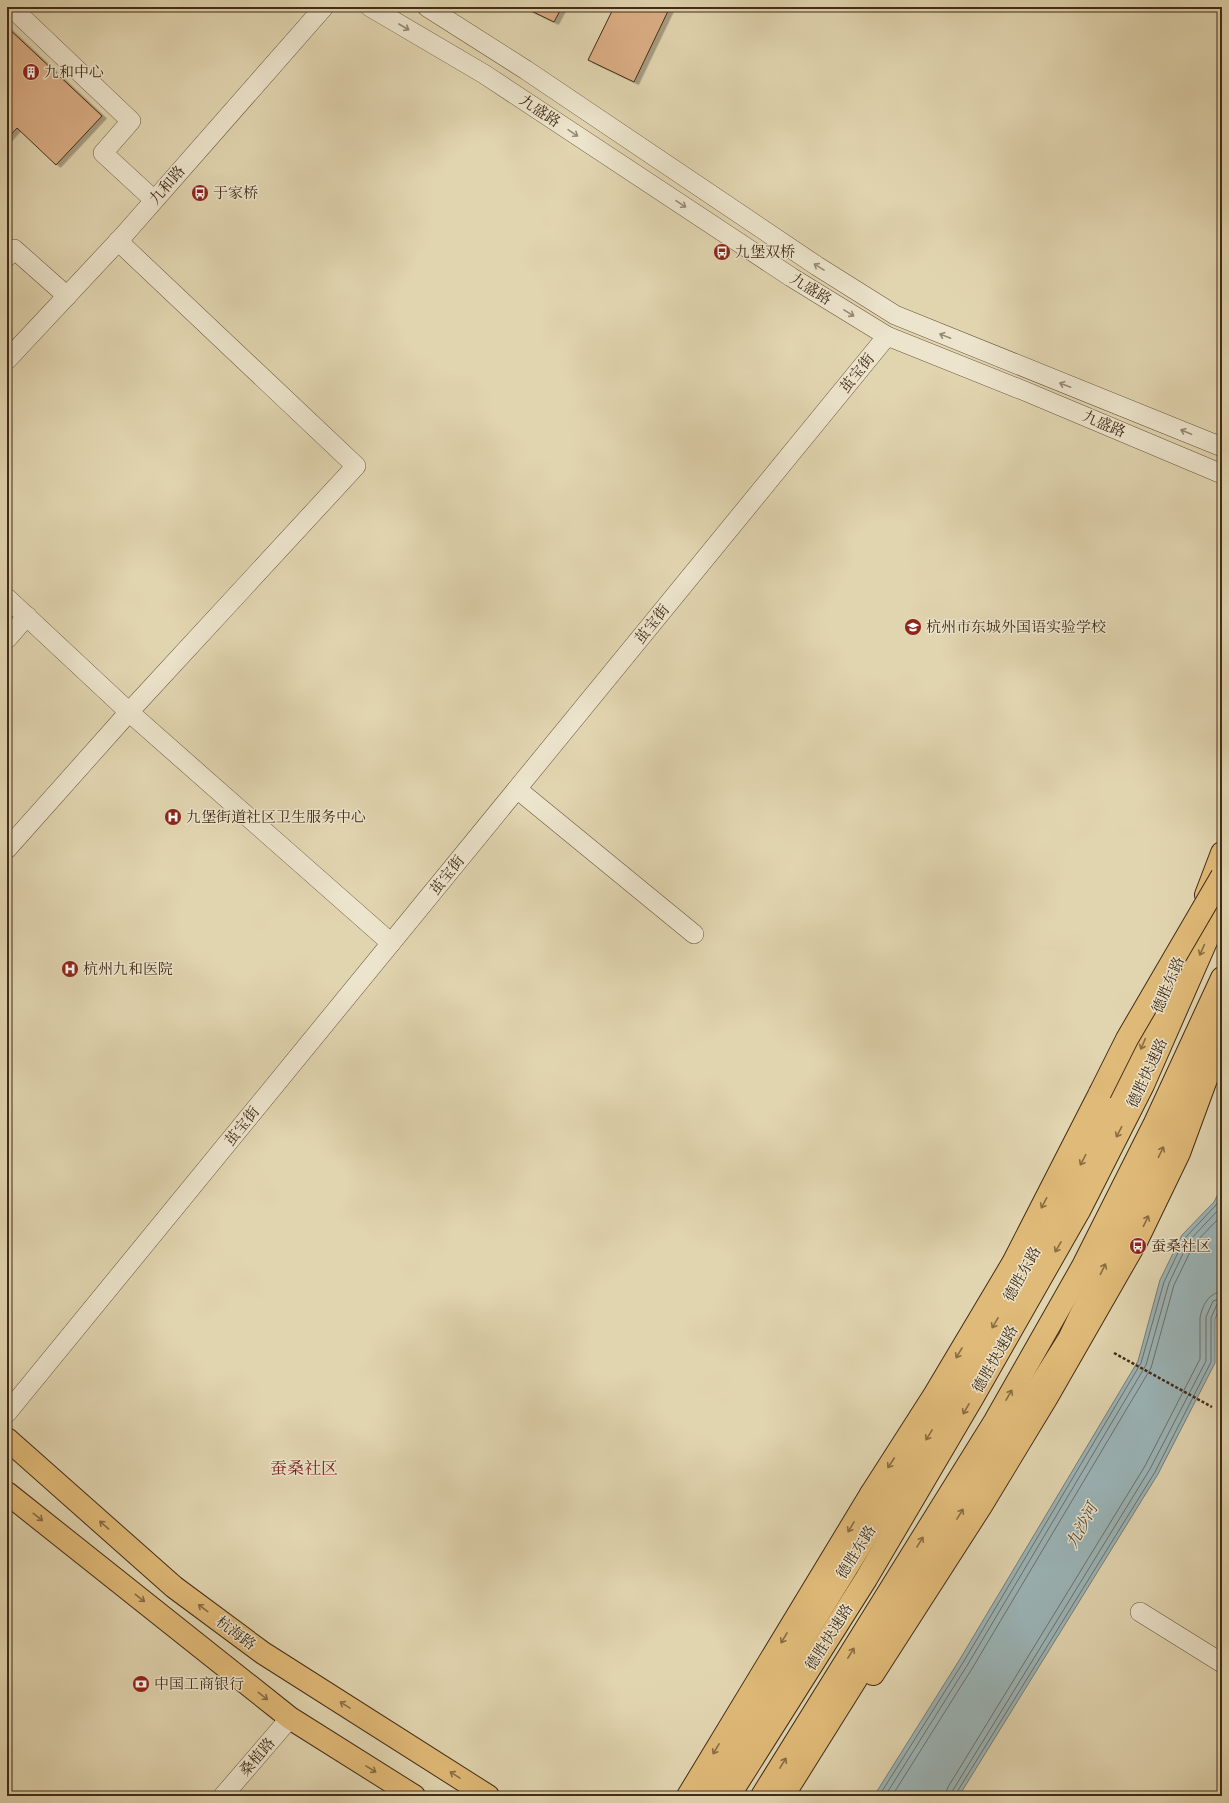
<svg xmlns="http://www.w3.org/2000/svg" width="1229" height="1803" font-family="Cardo,'Noto Serif SC',serif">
	<defs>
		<filter id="shadow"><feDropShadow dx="4.5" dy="2.5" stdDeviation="0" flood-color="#0004"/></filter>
	</defs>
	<rect width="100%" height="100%" fill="#e1d5b0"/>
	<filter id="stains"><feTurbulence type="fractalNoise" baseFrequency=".005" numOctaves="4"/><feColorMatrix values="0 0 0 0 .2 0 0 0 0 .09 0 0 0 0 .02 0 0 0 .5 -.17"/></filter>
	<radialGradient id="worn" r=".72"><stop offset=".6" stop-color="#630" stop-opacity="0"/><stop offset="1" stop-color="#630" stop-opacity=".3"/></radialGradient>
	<polygon fill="#9bb5b8" stroke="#777e78" points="1222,1186 1222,1303 1215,1319 1215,1363 1158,1474 959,1796 874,1796 960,1659 1138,1361 1160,1280 1182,1235 1214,1202"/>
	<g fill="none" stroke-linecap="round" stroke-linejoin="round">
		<g stroke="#6e7068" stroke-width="1">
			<polyline points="879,1796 964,1661 1141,1363 1164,1282 1185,1238 1216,1205 1222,1195"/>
			<polyline points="885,1796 968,1664 1146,1365 1169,1283 1189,1241 1222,1206"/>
			<polyline points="892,1796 973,1667 1151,1368 1174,1285 1194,1244 1222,1215"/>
			<path d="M945,1796l3,-9 197,-321 55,-107v-41c2,-12 9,-26 22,-26"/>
			<polyline points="951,1796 953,1790 1150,1469 1206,1361 1206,1317 1213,1301 1222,1298"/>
			<polyline points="956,1796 957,1792 1155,1472 1211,1362 1211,1318 1217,1304 1222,1303"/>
		</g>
	</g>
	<g fill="#dbae85" stroke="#422c17" filter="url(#shadow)">
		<polygon points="523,7 562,7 554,22"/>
		<polygon points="614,7 670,7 634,82 588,60"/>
		<polygon points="7,27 102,116 56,165 17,128 7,139"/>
	</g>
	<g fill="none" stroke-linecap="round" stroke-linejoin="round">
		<g stroke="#6a563d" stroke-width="20">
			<g id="minor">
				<polyline points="11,7 131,121 103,153 154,200"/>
				<polyline points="370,7 484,74 791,277 887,336 1027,392 1222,474"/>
				<polyline points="427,7 526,70 817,266 895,315 1222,447"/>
				<polyline points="7,257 14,249 67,296"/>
				<polyline points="7,360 123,236 324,7"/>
				<polyline points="7,598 129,712 391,943"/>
				<polyline points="7,639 27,616"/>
				<polyline points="517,789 694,934"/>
				<polyline points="7,849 129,712 356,466 118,241"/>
				<polyline points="7,1413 887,336"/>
				<polyline points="1140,1612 1222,1663"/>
				<polyline points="223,1796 290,1718"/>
			</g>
		</g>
		<g stroke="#422c17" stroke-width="24">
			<g id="major">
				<polyline points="1206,895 1222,853"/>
				<polyline points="7,1439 174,1587 263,1653 488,1796"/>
				<polyline points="7,1493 290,1718 414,1796"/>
				<polyline points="688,1796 871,1494"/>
				<polyline points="706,1796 937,1421 1022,1276 1137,1056 1170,980"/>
				<polyline points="783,1796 1069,1339 1222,1024"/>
			</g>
		</g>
		<g stroke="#422c17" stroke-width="24">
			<g id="highway">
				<polyline points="871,1494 935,1394 1013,1263 1100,1093"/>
				<polyline points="873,1674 981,1506 1047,1397 1137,1240 1179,1153 1222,1036"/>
				<polyline points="729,1796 866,1579 973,1397 1080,1209 1143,1085 1208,937 1222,901"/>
				<polyline points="762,1796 995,1421 1083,1266 1154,1125 1222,978"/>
			</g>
		</g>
		<polyline stroke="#422c17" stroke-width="2.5" stroke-dasharray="3 2" stroke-linecap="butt" points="1114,1353 1212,1407"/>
		<use href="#minor" stroke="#ece4cc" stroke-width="19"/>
		<use href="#major" stroke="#e0ba78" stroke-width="22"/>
		<use href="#highway" stroke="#e0ba78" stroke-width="22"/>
		<g stroke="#422c17" stroke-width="24" stroke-linecap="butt">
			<polyline id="highway-bridge" points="1100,1093 1127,1039 1222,876"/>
		</g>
		<use href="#highway-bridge" stroke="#e0ba78" stroke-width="22"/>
	</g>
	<defs><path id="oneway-shaft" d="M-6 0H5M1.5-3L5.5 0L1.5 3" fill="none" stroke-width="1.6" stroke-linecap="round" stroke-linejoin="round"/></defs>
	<g stroke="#978872">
		<use href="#oneway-shaft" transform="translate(404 27) rotate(30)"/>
		<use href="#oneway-shaft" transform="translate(573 133) rotate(34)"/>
		<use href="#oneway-shaft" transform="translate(681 204) rotate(34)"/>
		<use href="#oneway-shaft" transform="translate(819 267) rotate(-148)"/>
		<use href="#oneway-shaft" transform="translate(849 313) rotate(32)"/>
		<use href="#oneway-shaft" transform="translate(945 336) rotate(-158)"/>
		<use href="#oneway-shaft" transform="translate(1065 385) rotate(-159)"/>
		<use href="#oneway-shaft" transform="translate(1186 432) rotate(-157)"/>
	</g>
	<g stroke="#896c43">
		<use href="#oneway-shaft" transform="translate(1202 950) rotate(114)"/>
		<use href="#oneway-shaft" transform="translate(1143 1044) rotate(113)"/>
		<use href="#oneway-shaft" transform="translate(1119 1132) rotate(117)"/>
		<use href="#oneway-shaft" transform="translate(1161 1152) rotate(-64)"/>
		<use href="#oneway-shaft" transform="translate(1083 1160) rotate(118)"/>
		<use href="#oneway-shaft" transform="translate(1044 1203) rotate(118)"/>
		<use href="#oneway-shaft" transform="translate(1146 1221) rotate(-64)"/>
		<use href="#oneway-shaft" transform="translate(1058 1247) rotate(120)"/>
		<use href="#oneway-shaft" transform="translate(1103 1269) rotate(-64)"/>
		<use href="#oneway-shaft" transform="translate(995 1323) rotate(120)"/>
		<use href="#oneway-shaft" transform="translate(959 1353) rotate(121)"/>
		<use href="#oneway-shaft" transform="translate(1009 1395) rotate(-60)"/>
		<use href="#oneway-shaft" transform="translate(966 1409) rotate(120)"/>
		<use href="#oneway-shaft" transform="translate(929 1435) rotate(122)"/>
		<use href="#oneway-shaft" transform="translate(891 1463) rotate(123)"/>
		<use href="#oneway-shaft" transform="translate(960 1514) rotate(-58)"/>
		<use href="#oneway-shaft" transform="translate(38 1517) rotate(38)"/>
		<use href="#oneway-shaft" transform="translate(104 1525) rotate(-139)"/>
		<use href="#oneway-shaft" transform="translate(851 1527) rotate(121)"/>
		<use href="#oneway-shaft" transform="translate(920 1542) rotate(-58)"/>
		<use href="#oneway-shaft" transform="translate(140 1598) rotate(38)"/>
		<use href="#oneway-shaft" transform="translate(203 1608) rotate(-143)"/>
		<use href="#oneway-shaft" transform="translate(784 1638) rotate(121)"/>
		<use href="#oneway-shaft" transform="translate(851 1653) rotate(-58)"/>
		<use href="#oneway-shaft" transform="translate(263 1696) rotate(38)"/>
		<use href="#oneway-shaft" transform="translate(345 1705) rotate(-148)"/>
		<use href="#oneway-shaft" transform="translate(716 1749) rotate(121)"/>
		<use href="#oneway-shaft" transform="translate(783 1763) rotate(-58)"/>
		<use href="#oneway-shaft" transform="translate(371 1769) rotate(32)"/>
		<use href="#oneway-shaft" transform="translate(455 1775) rotate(-148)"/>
	</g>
	<defs>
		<g id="building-disc" transform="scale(0.9)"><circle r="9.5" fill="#8f2418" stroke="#ece4cc"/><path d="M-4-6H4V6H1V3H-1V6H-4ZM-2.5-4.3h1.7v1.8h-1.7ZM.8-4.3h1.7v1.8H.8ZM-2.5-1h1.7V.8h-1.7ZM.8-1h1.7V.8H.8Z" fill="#fff"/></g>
		<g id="bus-disc" transform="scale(0.9)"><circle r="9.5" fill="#8f2418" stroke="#ece4cc"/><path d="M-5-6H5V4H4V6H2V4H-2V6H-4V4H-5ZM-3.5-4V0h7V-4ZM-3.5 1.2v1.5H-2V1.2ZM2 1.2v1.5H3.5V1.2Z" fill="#fff"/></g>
		<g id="school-disc" transform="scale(0.9)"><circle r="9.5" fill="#8f2418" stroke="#ece4cc"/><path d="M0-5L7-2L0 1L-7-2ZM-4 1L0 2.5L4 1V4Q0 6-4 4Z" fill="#fff"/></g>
		<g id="hospital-disc" transform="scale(0.9)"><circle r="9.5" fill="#8f2418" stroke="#ece4cc"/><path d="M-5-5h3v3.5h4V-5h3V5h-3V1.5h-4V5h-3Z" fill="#fff"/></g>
		<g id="bank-disc" transform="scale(0.9)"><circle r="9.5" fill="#8f2418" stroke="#ece4cc"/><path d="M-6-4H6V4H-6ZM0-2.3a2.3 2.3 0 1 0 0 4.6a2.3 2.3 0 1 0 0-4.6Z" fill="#fff"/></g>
	</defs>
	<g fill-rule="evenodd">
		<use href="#building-disc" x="31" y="72"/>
		<use href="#bus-disc" x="200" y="193"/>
		<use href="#bus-disc" x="722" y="252"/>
		<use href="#school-disc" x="913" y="627"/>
		<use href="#hospital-disc" x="173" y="817"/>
		<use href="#hospital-disc" x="70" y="969"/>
		<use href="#bus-disc" x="1138" y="1246"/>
		<use href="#bank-disc" x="141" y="1684"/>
	</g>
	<g text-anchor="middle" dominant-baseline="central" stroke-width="3" stroke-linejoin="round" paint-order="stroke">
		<g font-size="15" fill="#422c17" stroke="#ece4cc" text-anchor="start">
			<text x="44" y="72">九和中心</text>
			<text x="213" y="193">于家桥</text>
			<text x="735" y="252">九堡双桥</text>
			<text x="926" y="627">杭州市东城外国语实验学校</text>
			<text x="186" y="817">九堡街道社区卫生服务中心</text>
			<text x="83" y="969">杭州九和医院</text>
			<text x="1151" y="1246">蚕桑社区</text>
			<text x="154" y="1684">中国工商银行</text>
		</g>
		<g font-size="15" fill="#422c17" stroke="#ece4cc">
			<text transform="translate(540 111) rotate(34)">九盛路</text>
			<text transform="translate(167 185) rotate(-49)">九和路</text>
			<text transform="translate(811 289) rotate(32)">九盛路</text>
			<text transform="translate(857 373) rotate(-51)">茧宝街</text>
			<text transform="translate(1104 424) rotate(23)">九盛路</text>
			<text transform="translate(652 624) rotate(-51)">茧宝街</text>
			<text transform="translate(447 875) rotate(-51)">茧宝街</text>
			<text transform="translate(1168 985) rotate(-67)">德胜东路</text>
			<text transform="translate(1147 1073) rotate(-65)">德胜快速路</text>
			<text transform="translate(242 1126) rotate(-51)">茧宝街</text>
			<text transform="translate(1022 1274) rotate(-61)">德胜东路</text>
			<text transform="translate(995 1359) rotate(-60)">德胜快速路</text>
			<text transform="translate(856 1552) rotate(-58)">德胜东路</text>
			<text transform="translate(236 1633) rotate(37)">杭海路</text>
			<text transform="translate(829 1637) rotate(-58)">德胜快速路</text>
			<text transform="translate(257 1757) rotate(-49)">桑植路</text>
		</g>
		<g font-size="16" font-style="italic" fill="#544737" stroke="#ece4cc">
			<text transform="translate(1082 1526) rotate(-62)">九沙河</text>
		</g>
		<g font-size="17" fill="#7a1f14" stroke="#ece4cc">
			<text x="304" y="1468">蚕桑社区</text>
		</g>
	</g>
	<rect width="1229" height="1803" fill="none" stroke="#e1d5b0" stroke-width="24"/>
	<rect x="8" y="8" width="1213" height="1787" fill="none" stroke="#422c17" stroke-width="2"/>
	<rect x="12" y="12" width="1205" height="1779" fill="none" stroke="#422c17"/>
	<rect width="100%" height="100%" filter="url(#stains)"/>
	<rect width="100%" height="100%" fill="url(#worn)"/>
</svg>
